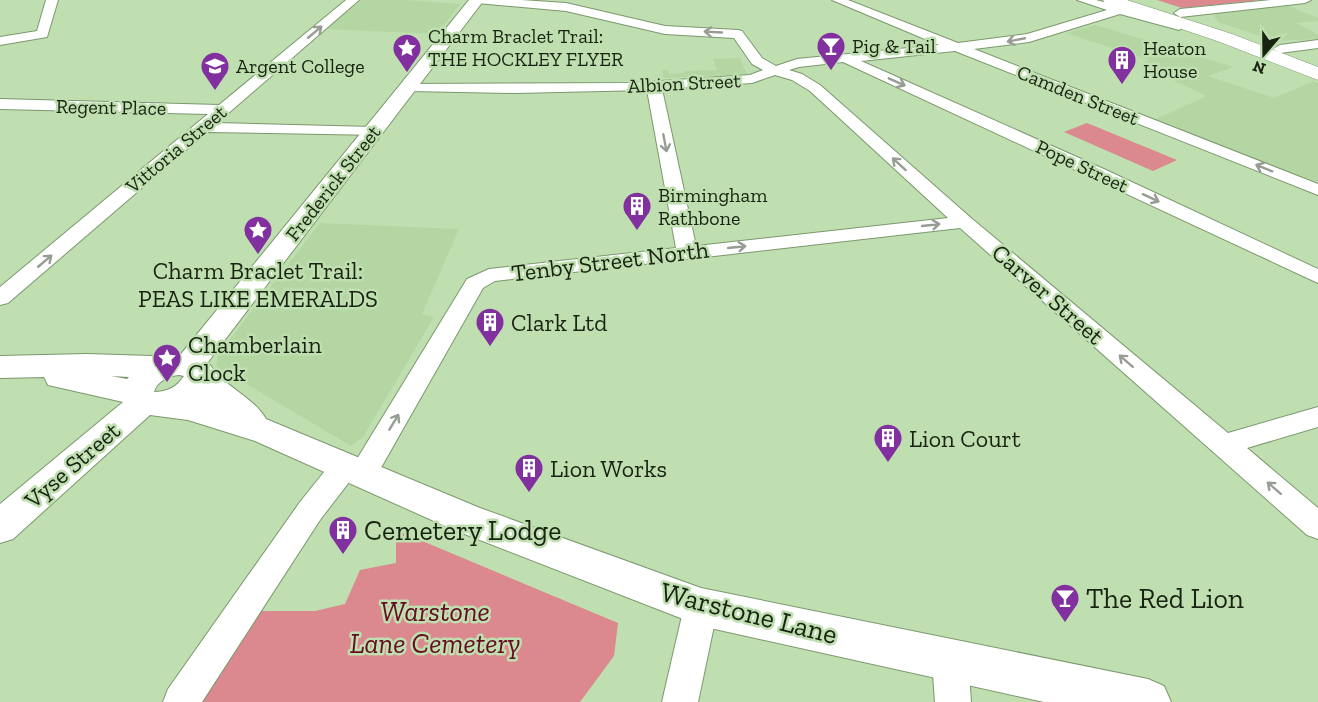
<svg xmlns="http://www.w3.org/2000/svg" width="1318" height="702" font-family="'Zilla Slab',serif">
	<rect width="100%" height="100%" fill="#c0dfb1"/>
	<g fill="#b4d6a2">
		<polygon points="362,0 406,0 460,4 437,34 325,29"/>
		<polygon points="1286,5 1318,18 1318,21 1296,23 1318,34 1318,39 1275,41 1218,22 1214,16 1219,11"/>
		<polygon points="1096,25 1233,67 1208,76 1274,98 1314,81 1318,83 1318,184 1154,120 1207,96 1140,65 1149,60 1066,33"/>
		<polygon points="740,58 747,74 663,78 662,70 668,70 669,74 684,73 684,71 717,70 713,59"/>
		<polygon points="320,223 459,229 422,314 434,317 363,437 351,446 216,366 218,356 227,343"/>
	</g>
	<g fill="#db888e">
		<polygon points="1157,0 1261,0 1182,8"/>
		<polygon points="1087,123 1177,160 1153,171 1064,132"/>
		<polygon points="396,530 618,623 614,656 580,702 197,702 257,611 315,611 345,604 360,570 396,563"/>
	</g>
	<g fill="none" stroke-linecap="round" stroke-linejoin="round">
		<g stroke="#7b986d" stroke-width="2">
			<g id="minor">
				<polygon points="46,0 58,0 47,37 0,45 0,37 37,31"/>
				<polygon points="346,0 359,0 217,123 373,127 381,132 379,135 207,132 8,303 0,305 0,287 208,114 0,109 0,99 219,105"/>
				<path d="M471,0h50l45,3 99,23 73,4 4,1 20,27 14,8 21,-7 142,-14 -107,-45h16l110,43 69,-9 80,-24 -30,-10h19l87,23 2,3 -6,4 -59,-16 -91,28 -55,7 344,135v11l-363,-144 -94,10 245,109 212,99v14l-475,-221 -44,5 -10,3 13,4 18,11 151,133 257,215 90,-26v20l-71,21 71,60v31l-11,-4 -347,-307 -465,53 -12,7 -109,192 -10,3 -11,-6 -33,43 -118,182h-39l5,-13 132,-187 36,-45 10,-3 11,5 110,-180 22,-10 187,-21 -29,-158 -131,3 -108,-2 -7,-4 2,-3 228,-1 119,-8 13,-5 -11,-6 -18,-26 -69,-4 -99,-23 -89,-8zM775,75l17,5 18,11 138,127 -252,28 -34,-157 90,-6z"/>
				<polygon points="1271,0 1311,0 1305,3 1180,17 1174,13 1180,9"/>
				<polygon points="1318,40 1318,48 1280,53 1273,49 1280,45"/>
				<polygon points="701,591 713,596 718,607 698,702 662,702 684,607 689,596"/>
				<polygon points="950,643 962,648 968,660 971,702 935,702 932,660 938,648"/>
			</g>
		</g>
		<g stroke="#7b986d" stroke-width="2">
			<path id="tertiary" d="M469,0h15l-276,362c15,25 45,34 58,57l214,89 221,80 447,91 16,7 7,16h-127l-343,-76 -247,-96 -199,-89 -67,-21 -38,-5 -137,124 -13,4v-39l123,-102 -75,-17 -4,-8 -44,1v-22l87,-2 65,2 29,-2zM179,375l5,1c-7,11 -17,16 -30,16 3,-11 15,-16 25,-17zM111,376l18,1 -2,2z"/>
		</g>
		<g stroke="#7b986d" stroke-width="1">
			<polygon id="secondary" points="1103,0 1127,0 1232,34 1318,67 1318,80 1220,42 1105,3"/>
		</g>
		<use href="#minor" fill="#fff" fill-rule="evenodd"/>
		<use href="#tertiary" fill="#fff" fill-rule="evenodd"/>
		<use href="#secondary" fill="#fff" fill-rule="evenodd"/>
	</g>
	<defs><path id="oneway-shaft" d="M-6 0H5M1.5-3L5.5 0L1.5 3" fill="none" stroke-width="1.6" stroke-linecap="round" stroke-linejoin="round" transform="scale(1.5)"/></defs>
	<g stroke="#979c94">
		<use href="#oneway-shaft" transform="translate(315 32) rotate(-40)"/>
		<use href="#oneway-shaft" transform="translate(713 32) rotate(-177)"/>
		<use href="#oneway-shaft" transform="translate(1016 40) rotate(169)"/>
		<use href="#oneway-shaft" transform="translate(897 82) rotate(24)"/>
		<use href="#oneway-shaft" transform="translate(665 143) rotate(79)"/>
		<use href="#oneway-shaft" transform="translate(899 164) rotate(-138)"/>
		<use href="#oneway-shaft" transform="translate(1264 168) rotate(-158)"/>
		<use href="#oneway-shaft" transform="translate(1151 198) rotate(25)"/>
		<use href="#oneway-shaft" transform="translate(931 225) rotate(-6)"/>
		<use href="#oneway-shaft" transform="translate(737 247) rotate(-6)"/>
		<use href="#oneway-shaft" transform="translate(45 261) rotate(-40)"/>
		<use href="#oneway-shaft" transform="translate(1126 361) rotate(-139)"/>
		<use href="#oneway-shaft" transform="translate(394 422) rotate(-59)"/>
		<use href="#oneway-shaft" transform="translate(1274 488) rotate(-139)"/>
	</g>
	<defs>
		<g id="bar-pin" transform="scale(1.5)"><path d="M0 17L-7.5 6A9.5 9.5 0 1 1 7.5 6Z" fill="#8230a0" stroke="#c0dfb1"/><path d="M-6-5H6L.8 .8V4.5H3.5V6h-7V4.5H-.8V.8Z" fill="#fff"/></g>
		<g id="sight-pin" transform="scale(1.5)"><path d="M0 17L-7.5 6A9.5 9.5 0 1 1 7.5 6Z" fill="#8230a0" stroke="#c0dfb1"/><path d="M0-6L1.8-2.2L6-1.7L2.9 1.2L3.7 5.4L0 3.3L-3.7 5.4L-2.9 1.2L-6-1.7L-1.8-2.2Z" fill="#fff"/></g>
		<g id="building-pin" transform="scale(1.5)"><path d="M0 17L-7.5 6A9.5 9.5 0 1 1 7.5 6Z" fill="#8230a0" stroke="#c0dfb1"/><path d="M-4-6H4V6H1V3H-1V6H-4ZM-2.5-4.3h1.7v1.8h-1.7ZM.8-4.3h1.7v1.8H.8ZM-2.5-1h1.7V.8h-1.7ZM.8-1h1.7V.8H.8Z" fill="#fff"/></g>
		<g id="university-pin" transform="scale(1.5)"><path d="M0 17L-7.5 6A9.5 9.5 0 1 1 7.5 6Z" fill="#8230a0" stroke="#c0dfb1"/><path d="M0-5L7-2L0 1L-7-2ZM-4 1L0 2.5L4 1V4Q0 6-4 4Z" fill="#fff"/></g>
	</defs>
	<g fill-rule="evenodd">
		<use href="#bar-pin" x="831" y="46"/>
		<use href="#sight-pin" x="407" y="48"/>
		<use href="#building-pin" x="1122" y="60"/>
		<use href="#university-pin" x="215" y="66"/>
		<use href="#building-pin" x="637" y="206"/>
		<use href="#sight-pin" x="258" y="230"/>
		<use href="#building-pin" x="490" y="322"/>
		<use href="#sight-pin" x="167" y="358"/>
		<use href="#building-pin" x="888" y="438"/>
		<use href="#building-pin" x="529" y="468"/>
		<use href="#building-pin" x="343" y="530"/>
		<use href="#bar-pin" x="1065" y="598"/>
	</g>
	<g text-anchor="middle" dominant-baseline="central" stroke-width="5" stroke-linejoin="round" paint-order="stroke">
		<g font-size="20" fill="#182312" stroke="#c0dfb1" text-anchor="start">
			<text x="428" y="36">Charm Braclet Trail:<tspan x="428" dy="23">THE HOCKLEY FLYER</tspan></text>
			<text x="852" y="46">Pig &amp; Tail</text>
			<text x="1143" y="48">Heaton<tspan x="1143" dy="23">House</tspan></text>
			<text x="236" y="66">Argent College</text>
			<text x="658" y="195">Birmingham<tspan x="658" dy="23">Rathbone</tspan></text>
		</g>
		<g font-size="20" fill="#182312" stroke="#c0dfb1">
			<text transform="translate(684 83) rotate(-3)">Albion Street</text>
			<text transform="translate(1078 95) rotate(22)">Camden Street</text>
			<text transform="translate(111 107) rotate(1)">Regent Place</text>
			<text transform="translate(176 149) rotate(-40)">Vittoria Street</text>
			<text transform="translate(1082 166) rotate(25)">Pope Street</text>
			<text transform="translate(333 183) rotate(-52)">Frederick Street</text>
		</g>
		<g font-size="24" fill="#182312" stroke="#c0dfb1">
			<text transform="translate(610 261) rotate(-7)">Tenby Street North</text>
			<text transform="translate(1048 294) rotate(41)">Carver Street</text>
			<text transform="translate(72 465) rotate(-41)">Vyse Street</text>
		</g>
		<g font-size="24" fill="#182312" stroke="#c0dfb1" text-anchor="start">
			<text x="258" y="270" text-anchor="middle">Charm Braclet Trail:<tspan x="258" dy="28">PEAS LIKE EMERALDS</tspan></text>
			<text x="511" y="322">Clark Ltd</text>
			<text x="188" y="344">Chamberlain<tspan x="188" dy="28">Clock</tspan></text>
			<text x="909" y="438">Lion Court</text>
			<text x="550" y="468">Lion Works</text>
		</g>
		<g font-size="28" fill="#182312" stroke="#c0dfb1" text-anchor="start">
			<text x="364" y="530">Cemetery Lodge</text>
			<text x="1086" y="598">The Red Lion</text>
		</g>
		<g font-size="28" font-style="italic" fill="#650c20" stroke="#c0dfb1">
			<text x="435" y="611">Warstone<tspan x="435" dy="32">Lane Cemetery</tspan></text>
		</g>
		<g font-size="28" fill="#182312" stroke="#c0dfb1">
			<text transform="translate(749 613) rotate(14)">Warstone Lane</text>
		</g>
	</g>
	<g transform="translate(1264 54) rotate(200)" stroke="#c0dfb1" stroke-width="4.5" paint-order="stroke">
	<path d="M0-4.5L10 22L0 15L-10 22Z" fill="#182312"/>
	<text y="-9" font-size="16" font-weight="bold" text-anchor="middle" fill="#182312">N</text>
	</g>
</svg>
